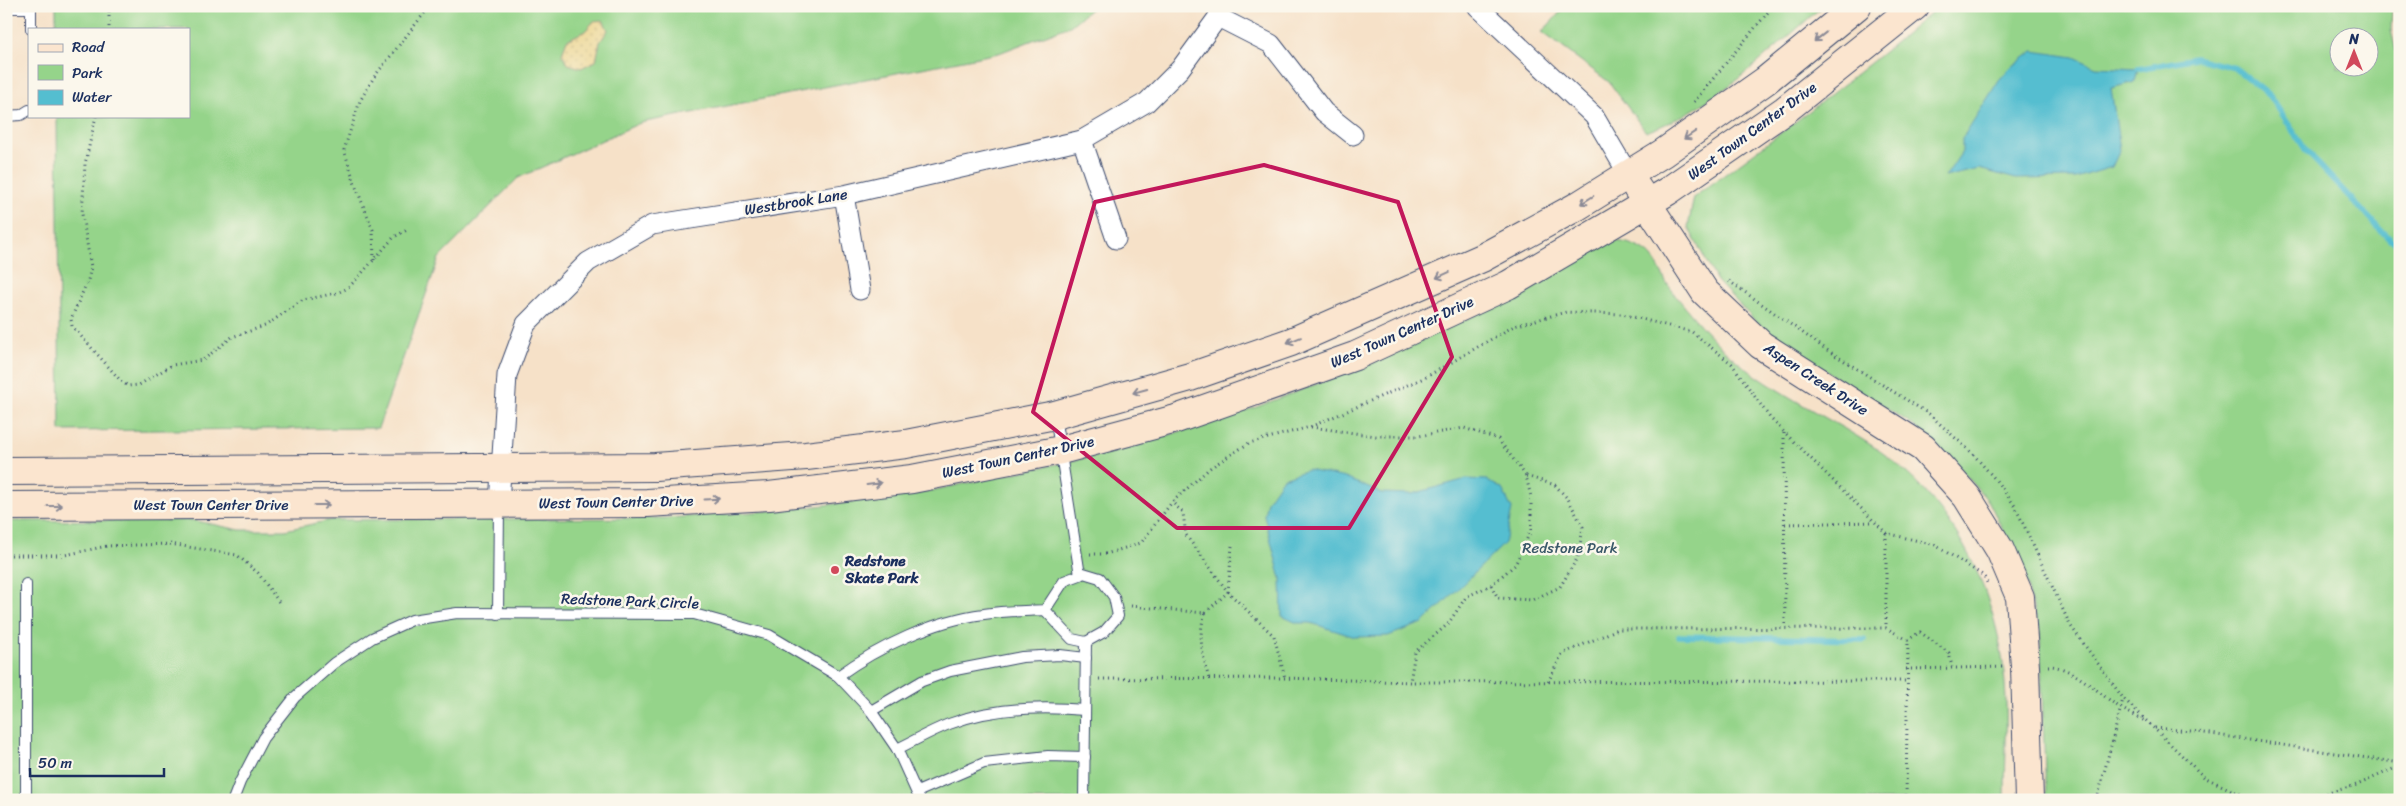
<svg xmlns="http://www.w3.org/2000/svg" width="2406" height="806" font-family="Sriracha,sans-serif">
	<defs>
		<pattern id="sand-dots" width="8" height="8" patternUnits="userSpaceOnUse" patternTransform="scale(1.25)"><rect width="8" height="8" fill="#eeda9e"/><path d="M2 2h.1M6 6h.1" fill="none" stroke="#ccbb8a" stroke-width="1.8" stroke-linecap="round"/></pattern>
	</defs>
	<rect width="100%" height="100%" fill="#fbf7ec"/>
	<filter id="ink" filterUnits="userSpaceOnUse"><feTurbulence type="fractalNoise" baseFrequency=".02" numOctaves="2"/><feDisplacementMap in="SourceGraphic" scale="10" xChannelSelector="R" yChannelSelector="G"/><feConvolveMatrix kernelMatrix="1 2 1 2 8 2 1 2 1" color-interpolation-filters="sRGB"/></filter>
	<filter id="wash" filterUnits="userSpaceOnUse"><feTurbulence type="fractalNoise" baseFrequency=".0096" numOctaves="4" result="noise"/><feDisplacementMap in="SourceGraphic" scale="20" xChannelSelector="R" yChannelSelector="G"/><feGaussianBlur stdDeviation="1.12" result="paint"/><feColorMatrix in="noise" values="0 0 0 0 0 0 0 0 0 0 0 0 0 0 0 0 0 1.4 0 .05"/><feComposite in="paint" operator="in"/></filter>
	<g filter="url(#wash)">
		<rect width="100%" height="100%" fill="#f6e1c8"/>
		<g fill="#95d48a" stroke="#588274" fill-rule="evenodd">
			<polygon points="56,6 1094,6 1070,26 999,53 640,123 518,178 439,258 378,428 60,431 57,116 189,116 189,29 56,29"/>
			<path d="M1566,6h257c-55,47 -107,101 -177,126l-37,-50 -67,-50z"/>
			<path d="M1939,6h453l-1,24 9,38v732h-354l-6,-168 -17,-61 -34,-69 -34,-40 -46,-40 -96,-59 -57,-41 -39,-41 -29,-54 6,-30c84,-61 166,-123 245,-191zM2338,38h30v30h-30z"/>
			<path d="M1613,241c12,0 26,5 35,12 9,7 14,23 20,32 17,23 34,43 54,63 43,41 102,66 152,99 72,48 118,132 129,217 6,44 2,91 2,136h-1999v-279l186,-1 48,10h45l46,-10 336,-2 115,-8 129,-15 207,-44 133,-42 121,-46 121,-56z"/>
		</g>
		<polygon fill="url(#sand-dots)" stroke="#84847e" points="603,20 608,30 600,42 596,61 581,68 568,64 562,53 567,40 585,31 594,21"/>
		<g fill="#54bed0" stroke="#387697">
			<polygon points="2033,51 2074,57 2096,67 2138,69 2135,82 2111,88 2120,150 2112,167 2076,178 2016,179 1979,169 1945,177 1962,152 1962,139 1999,80 2009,69"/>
			<polygon points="1308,470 1345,478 1381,493 1412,494 1466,479 1487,480 1502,489 1512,509 1505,543 1423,623 1388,636 1355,637 1311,623 1297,623 1282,616 1281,579 1264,515 1267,501 1283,478"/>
		</g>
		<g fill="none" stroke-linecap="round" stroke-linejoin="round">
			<g stroke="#54bed0" stroke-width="5.5">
				<polyline points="2138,69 2195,58 2235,68 2270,96 2307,152 2390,240 2400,245"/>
				<polyline points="1679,636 1864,640"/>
			</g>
		</g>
	</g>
	<g filter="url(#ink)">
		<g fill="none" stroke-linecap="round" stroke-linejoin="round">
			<g stroke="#3c4a6e" stroke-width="12">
				<g id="lane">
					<polyline points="31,6 31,29"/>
					<polyline points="6,8 31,8"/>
					<polyline points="6,116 21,115 29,110"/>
					<polyline points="1080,572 1100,578 1114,597 1118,616 1104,632 1086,642 1084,800"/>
					<polyline points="26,584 26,800"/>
					<polyline points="1045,610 1072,639 1086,642"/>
					<polyline points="498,614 499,505"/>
					<path d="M838,676c40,-29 97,-56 146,-62 20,-3 41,-3 61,-4l19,-29 16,-6 -25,-159"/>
					<polyline points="871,711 922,681 950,671 1022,657 1060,655 1086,658"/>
					<path d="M897,749c17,-8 34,-18 52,-25 42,-16 91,-18 136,-14"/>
					<polyline points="917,792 984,763 1048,756 1085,757"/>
					<polyline points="233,800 240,782 263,738 295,697 334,663 372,638 412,620 457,613 694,614 769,635 838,676 871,711 897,749 920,800"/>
				</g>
			</g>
			<g stroke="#3c4a6e" stroke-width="21">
				<g id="street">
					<polyline points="1477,6 1594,116 1628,174"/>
					<polyline points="1218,17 1271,44 1324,112 1353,135"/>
					<polyline points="1082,140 1116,239"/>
					<polyline points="844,195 860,290"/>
					<polyline points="499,504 507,375 526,324 588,262 652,225 844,195 1082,140 1147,102 1180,69 1218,17 1220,6"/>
				</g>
			</g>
			<g stroke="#3c4a6e" stroke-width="30">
				<g id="secondary">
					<polyline points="1637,188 1705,292 1761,345 1923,448 1967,497 2000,550 2020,597 2025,667 2029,800"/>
					<polyline points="6,471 655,467 806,456 906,444 1055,415 1190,377 1291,342 1482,258 1576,207 1663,153 1765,81 1857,6"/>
					<polyline points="6,506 647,503 769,496 912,479 1061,450 1176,419 1355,356 1508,285 1668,191 1785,110 1915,6"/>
				</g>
			</g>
			<g stroke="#3c4a6e" stroke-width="3" stroke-dasharray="1 4" stroke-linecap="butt">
				<polyline points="109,6 109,29"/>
				<polyline points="1694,102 1773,6"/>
				<polyline points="96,116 85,164 82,214 91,267 88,280 71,319 72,326 121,381 128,386 139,385 172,365 203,360 232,337 265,326 303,300 337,293 346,289 355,281 394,237 407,230"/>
				<polyline points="374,260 373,230 356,187 344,150 360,101 374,77 430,6"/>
				<polyline points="1729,281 1827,350 1929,414 1973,454 1995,479 2015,506 2070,625 2123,698 2204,777 2246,797 2289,800"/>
				<polyline points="1311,427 1376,436 1419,436 1464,428 1498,439 1526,476 1531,497 1531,530 1515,565 1491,585 1466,597 1448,624 1415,652 1410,682"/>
				<polyline points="1784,433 1785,628"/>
				<polyline points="1785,524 1875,522"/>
				<polyline points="1886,533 1886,628"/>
				<polyline points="1232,546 1228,592 1274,636 1285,678"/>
				<polyline points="1090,554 1106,554 1141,543 1172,502 1210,468 1249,443 1310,427 1426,377 1514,326 1566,312 1622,314 1692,332 1732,364 1770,418 1886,533 1935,545 1984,576 1988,585"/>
				<polyline points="6,555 65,555 107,546 170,544 237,555 258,573 281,605"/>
				<polyline points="1491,585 1498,598 1532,600 1560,587 1578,557 1583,527 1568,499 1555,485 1526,476"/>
				<polyline points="1131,606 1205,613 1228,592 1186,535 1183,513 1172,502"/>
				<path d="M1205,613c-8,23 -2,43 4,66"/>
				<path d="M2048,666c24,-1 53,30 73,42 8,5 16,9 24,13"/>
				<polyline points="1906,669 2004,667"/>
				<polyline points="1099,679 1285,678 1410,682 1906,681"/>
				<polyline points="1548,682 1562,654 1618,629 1886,628 1908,640 1920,632 1949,653 1952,667"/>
				<polyline points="2155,728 2191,731 2400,763"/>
				<polyline points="1906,800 1908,640"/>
				<polyline points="2097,800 2123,699"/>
				<polyline points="2302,800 2357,785 2400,766"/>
			</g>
			<use href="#lane" stroke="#fff" stroke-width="10"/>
			<use href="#street" stroke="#fff" stroke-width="19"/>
			<use href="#secondary" stroke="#fbe5cf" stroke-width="28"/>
		</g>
		<defs><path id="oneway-shaft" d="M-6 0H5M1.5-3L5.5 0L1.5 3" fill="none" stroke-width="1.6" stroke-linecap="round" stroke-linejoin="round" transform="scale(1.25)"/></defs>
		<g stroke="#8b8a96">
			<use href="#oneway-shaft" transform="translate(1820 37) rotate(142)"/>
			<use href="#oneway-shaft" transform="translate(1690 135) rotate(146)"/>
			<use href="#oneway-shaft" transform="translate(1587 200) rotate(148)"/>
			<use href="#oneway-shaft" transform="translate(1443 275) rotate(156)"/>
			<use href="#oneway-shaft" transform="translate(1294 340) rotate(158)"/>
			<use href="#oneway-shaft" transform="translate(1140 391) rotate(165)"/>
			<use href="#oneway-shaft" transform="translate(874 484) rotate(-7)"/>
			<use href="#oneway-shaft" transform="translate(712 499) rotate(-3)"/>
			<use href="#oneway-shaft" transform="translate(322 505)"/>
			<use href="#oneway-shaft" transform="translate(55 506)"/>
		</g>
	</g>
	<path fill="none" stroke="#c2185b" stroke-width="4" stroke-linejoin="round" d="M1264,165l134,37 54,155 -103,171h-172l-144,-116 62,-210z"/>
	<circle fill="#d1495b" stroke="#fbf7ec" stroke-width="2" cx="835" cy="570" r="5"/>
	<g text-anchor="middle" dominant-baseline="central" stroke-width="5" stroke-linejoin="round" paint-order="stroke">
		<g font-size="15" fill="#1b2f5e" stroke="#fbf7ec">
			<text transform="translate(1752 131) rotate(-36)">West Town Center Drive</text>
			<text transform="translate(796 202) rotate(-9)">Westbrook Lane</text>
			<text transform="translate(1402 332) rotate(-24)">West Town Center Drive</text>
			<text transform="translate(1816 379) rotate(33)">Aspen Creek Drive</text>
			<text transform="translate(1018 457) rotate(-12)">West Town Center Drive</text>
			<text transform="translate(616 502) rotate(-1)">West Town Center Drive</text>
			<text x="211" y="505">West Town Center Drive</text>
			<text transform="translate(630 601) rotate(2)">Redstone Park Circle</text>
		</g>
		<g font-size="15" fill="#3a5869" stroke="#fbf7ec">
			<text x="1570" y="548">Redstone Park</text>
		</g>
		<g font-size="15" font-weight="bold" fill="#1b2f5e" stroke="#fbf7ec" text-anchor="start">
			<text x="845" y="561">Redstone<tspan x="845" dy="17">Skate Park</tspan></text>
		</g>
	</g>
	<rect width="2406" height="806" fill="none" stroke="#fbf7ec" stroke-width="25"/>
	<rect x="28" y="28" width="162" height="90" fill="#fbf7ec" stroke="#a1a7b3"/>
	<rect x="38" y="44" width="25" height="8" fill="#fbe5cf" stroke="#a1a7b3"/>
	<text x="72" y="52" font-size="15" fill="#1b2f5e">Road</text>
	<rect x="38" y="65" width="25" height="15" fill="#95d48a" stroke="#a1a7b3"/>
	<text x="72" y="78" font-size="15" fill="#1b2f5e">Park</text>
	<rect x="38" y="90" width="25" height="15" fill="#54bed0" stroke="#a1a7b3"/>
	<text x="72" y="102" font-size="15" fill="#1b2f5e">Water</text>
	<g transform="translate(2354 52)"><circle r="24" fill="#fbf7ec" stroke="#a1a7b3"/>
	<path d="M0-4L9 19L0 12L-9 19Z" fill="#d1495b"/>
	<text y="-8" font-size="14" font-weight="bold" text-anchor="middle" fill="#1b2f5e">N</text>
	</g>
	<path d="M30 768v8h134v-8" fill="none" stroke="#1b2f5e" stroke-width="2.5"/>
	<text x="38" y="768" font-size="15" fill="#1b2f5e" stroke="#fbf7ec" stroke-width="4" paint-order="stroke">50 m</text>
</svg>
